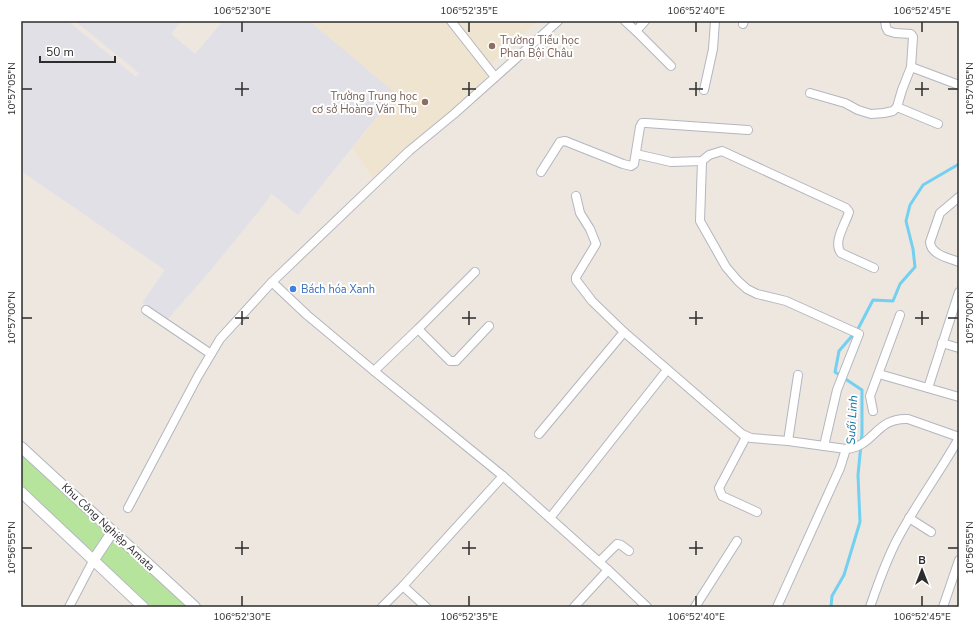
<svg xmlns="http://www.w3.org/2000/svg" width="980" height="628" font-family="'Nunito Sans',sans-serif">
	<rect width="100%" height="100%" fill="#eee7df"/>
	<polygon fill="#e1e0e7" points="21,21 68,21 136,77 139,73 75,21 181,21 171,34 195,54 223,21 315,21 312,23 396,93 298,215 271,193 267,201 210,271 167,320 142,303 165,270 21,171"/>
	<g fill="#efe4cf">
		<polygon points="315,21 446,21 490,77 374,179 352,148 359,141 395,93 312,23"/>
		<polygon points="455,21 537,21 490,65"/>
	</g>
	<g fill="#b6e49c">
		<polygon points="21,454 107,534 93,553 21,484"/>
		<polygon points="112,538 187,607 151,607 98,558"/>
	</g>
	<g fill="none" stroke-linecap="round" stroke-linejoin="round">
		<polyline stroke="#73d0f0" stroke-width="3" points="831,607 832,596 844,575 860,522 858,475 862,434 862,390 835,372 839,351 858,329 873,300 893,301 900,284 915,267 913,249 906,221 910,205 923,185 959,164"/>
		<g stroke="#b3b6c0" stroke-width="10">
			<g id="minor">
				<polyline points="451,21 495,77"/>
				<polyline points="558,21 454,114 409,151 272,282 307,315 374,371 503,476 608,570 647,607"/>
				<polyline points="625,21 636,31 645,21"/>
				<polyline points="885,21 886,27 888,31 895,33 911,34 913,37 911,67"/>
				<polyline points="743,24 744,21"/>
				<polyline points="636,31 671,66"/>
				<polyline points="704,90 713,49 715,21"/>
				<polyline points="810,93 845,103 858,110 871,114 884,113 893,111 897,107 902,90 911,67 959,85"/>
				<polyline points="897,107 938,124"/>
				<path d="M636,154l35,8 31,-1 7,-6 13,-4 124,57 3,4 -1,3c-4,11 -15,28 -7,38l33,15"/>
				<polyline points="702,161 700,221 726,267 738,281 747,289 757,294 786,301 859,334 837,390 824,446"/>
				<polyline points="541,172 560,142 565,141 623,164 631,166 634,164 640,127 642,123 646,123 748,130"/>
				<path d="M576,196l4,17 10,16 6,15 -20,33v3l16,21 32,31 118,102 9,4 37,3 58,8c28,-2 30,-32 62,-30l51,18"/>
				<path d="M959,197l-19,16 -10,29c1,13 19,16 29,20"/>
				<polyline points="146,310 211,354"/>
				<polyline points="418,329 475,272"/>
				<polyline points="942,343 959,348"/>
				<polyline points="374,371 418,329 450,361 456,361 489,326"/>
				<polyline points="879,374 959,397"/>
				<polyline points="928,388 959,292"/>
				<polyline points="873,411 870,396 900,315"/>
				<polyline points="539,434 624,332"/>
				<polyline points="746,437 719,488 722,496 757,512"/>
				<polyline points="788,441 798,375"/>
				<polyline points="128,508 198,376 220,339 272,282"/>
				<polyline points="550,518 667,370"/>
				<polyline points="909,518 931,532"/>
				<polyline points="599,562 617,544 621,545 629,551"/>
				<polyline points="403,586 426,607"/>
				<polyline points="69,607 93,561"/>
				<polyline points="382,607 403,586 503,476"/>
				<polyline points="574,607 608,570"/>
				<polyline points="695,607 737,541"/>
				<polyline points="777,607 840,468 846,449"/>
				<path d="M870,607c8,-23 16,-47 28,-69 18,-34 42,-66 61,-100"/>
				<polyline points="943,607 959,560"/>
			</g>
		</g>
		<g stroke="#b3b6c0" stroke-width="12">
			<g id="tertiary">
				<polyline points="21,447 195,607"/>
				<polyline points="21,492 143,607"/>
				<polyline points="93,561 113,531"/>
			</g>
		</g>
		<use href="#minor" stroke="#fff" stroke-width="8"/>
		<use href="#tertiary" stroke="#fff" stroke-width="10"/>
	</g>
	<path fill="none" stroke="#2d2d2d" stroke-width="1.5" d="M242,22v10M469,22v10M696,22v10M922,22v10M242,82v14M469,82v14M696,82v14M922,82v14M22,89h10M235,89h14M462,89h14M689,89h14M915,89h14M948,89h10M242,311v14M469,311v14M696,311v14M922,311v14M22,318h10M235,318h14M462,318h14M689,318h14M915,318h14M948,318h10M242,541v14M469,541v14M696,541v14M22,548h10M235,548h14M462,548h14M689,548h14M948,548h10M242,596v10M469,596v10M696,596v10M922,596v10"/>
	<g fill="#8d6e63" stroke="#fff" stroke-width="1.5">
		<circle cx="492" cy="46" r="4"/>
		<circle cx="425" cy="102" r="4"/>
	</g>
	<circle fill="#3f7fe0" stroke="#fff" stroke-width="1.5" cx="293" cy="289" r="4"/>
	<g text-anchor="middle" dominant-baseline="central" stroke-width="4" stroke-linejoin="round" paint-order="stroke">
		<g font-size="11" fill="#785e54" stroke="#fff" text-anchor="start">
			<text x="500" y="40">Trường Tiểu học<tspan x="500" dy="13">Phan Bội Châu</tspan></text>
			<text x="417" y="96" text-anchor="end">Trường Trung học<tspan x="417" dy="13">cơ sở Hoàng Văn Thụ</tspan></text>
		</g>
		<g font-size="11" fill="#366cbe" stroke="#fff" text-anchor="start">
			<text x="301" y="289">Bách hóa Xanh</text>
		</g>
		<g font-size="11" fill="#2d2d2d" stroke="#fff">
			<text transform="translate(108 527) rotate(43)">Khu Công Nghiệp Amata</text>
		</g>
		<g font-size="12" font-style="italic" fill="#0d70a0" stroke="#fff">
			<text transform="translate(852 420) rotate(-87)">Suối Linh</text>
		</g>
	</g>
	<rect width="980" height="628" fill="none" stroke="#ffffff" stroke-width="44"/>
	<g transform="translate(922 570)" stroke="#ffffff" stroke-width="3" paint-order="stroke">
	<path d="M0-3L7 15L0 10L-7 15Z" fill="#2d2d2d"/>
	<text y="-6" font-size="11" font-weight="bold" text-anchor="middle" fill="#2d2d2d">B</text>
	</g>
	<path d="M40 56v6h75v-6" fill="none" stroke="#2d2d2d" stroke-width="2"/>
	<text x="46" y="56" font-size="12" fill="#2d2d2d" stroke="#ffffff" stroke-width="3" paint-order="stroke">50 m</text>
	<rect x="22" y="22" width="936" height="584" fill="none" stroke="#2d2d2d" stroke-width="1.5"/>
	<g font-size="10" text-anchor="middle" fill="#2d2d2d">
		<text x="242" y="14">106°52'30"E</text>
		<text x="469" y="14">106°52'35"E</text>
		<text x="696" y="14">106°52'40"E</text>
		<text x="922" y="14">106°52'45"E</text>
		<text transform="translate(11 89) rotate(-90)" y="4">10°57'05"N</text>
		<text transform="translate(969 89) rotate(-90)" y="4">10°57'05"N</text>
		<text transform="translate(11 318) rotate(-90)" y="4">10°57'00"N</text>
		<text transform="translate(969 318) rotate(-90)" y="4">10°57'00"N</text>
		<text transform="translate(11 548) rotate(-90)" y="4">10°56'55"N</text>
		<text transform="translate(969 548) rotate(-90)" y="4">10°56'55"N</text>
		<text x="242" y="620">106°52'30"E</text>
		<text x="469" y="620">106°52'35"E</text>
		<text x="696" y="620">106°52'40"E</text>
		<text x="922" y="620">106°52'45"E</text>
	</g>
</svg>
